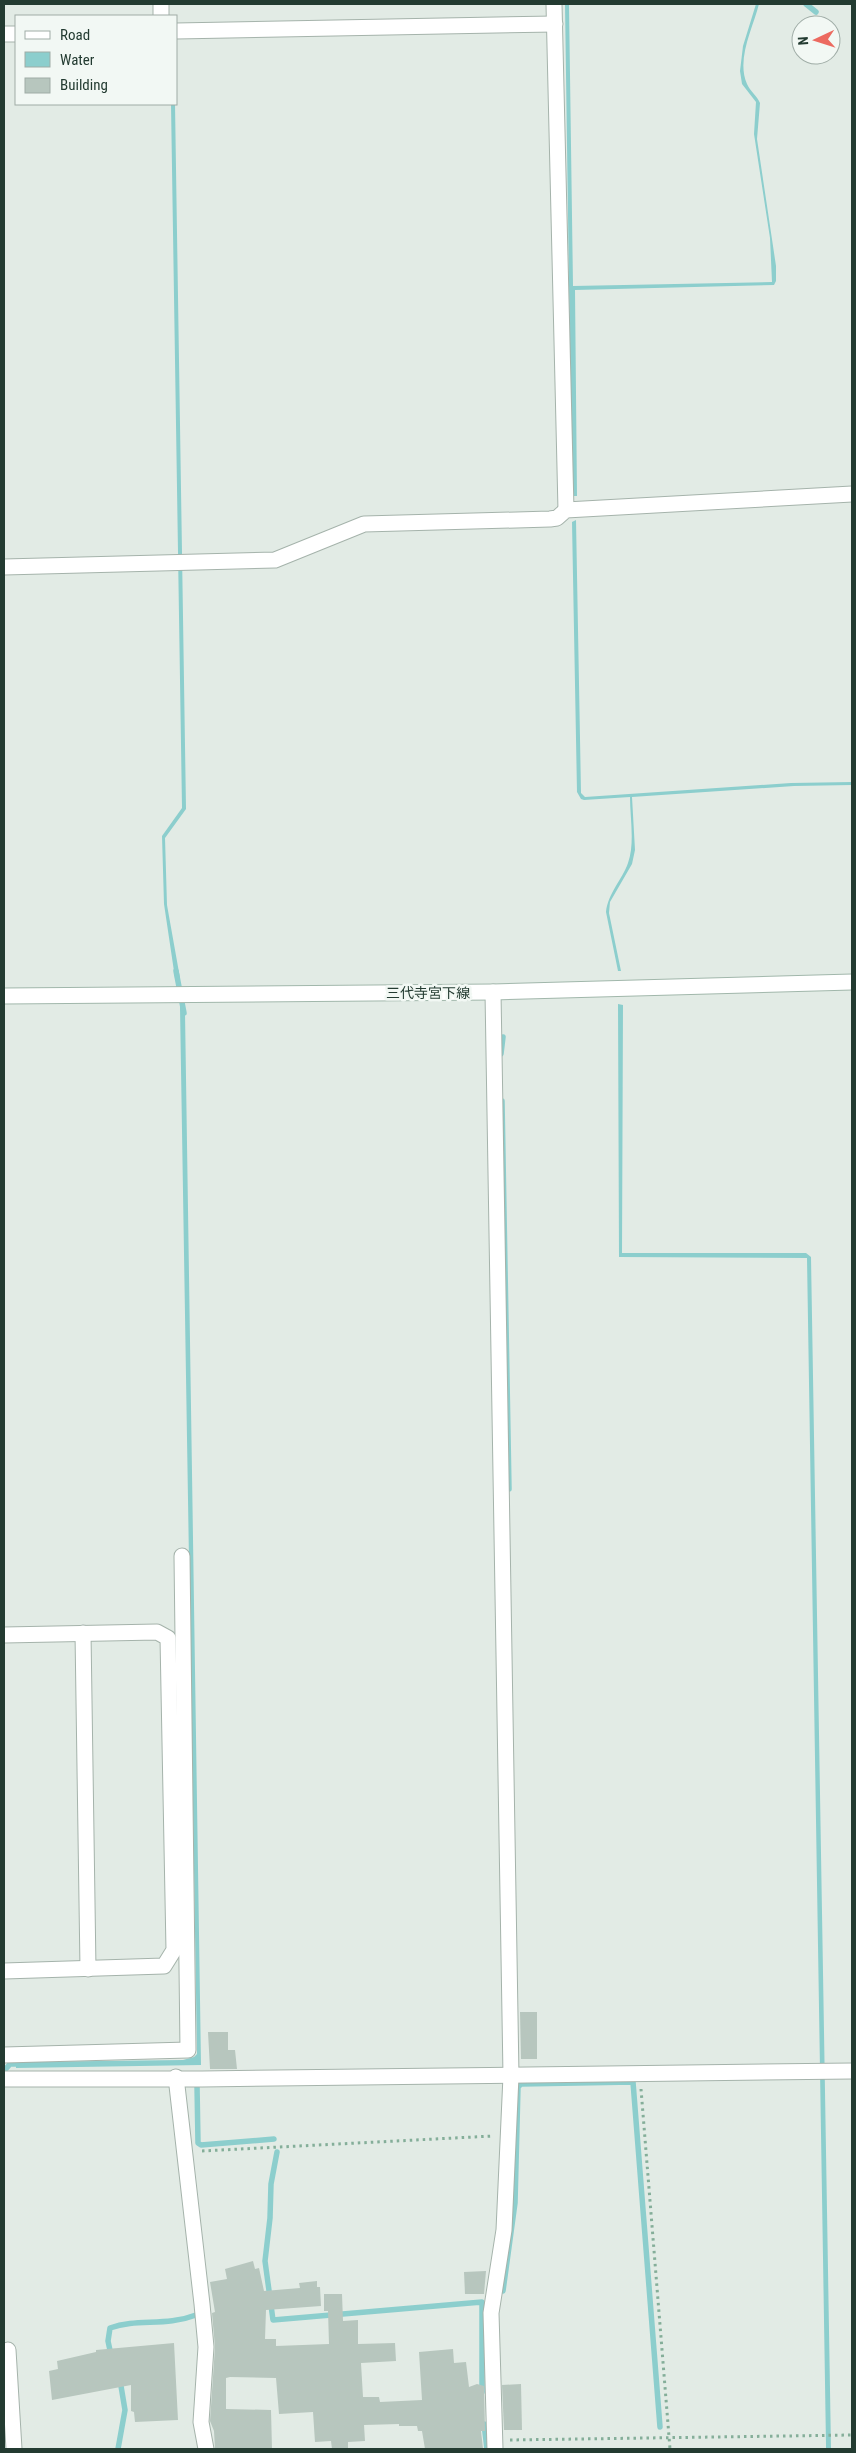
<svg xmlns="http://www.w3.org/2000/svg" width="856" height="2453" font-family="'Roboto Condensed','Noto Sans JP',sans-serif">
	<rect width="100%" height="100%" fill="#e2ebe5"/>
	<g fill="#8ccecd">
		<path d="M565,4h4l4,282 199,-4 -2,-44 -16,-104 2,-32 -14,-18 -2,-13 3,-25 13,-42h3c-6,24 -23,55 -12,80 3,7 10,12 13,19l-3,36 19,127v15l-2,4 -199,5 2,206h-5z"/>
		<polygon points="171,104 175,104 186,809 165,838 167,905 180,978 175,978 164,904 162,836 182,808"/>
		<path d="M576,520l5,273 4,4 206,-14 61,-1v3l-58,1 -162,11 3,53 -3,14 -22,38 -1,11 12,58h-3l-12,-59c2,-19 16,-32 22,-49 7,-20 2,-45 2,-66l-46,3 -3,-1 -4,-7 -5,-270z"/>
		<polygon points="618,1004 623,1005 622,1253 806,1253 811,1257 831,2449 826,2449 826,2445 807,1258 619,1257"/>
		<polygon points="180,1007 184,1007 185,1012 201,2065 16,2068 16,2062 183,2060 194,2057 197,2054"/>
	</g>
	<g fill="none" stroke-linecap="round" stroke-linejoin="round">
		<g stroke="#8ccecd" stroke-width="5.5">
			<polyline points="806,4 816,12"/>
			<polyline points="176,971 184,1013"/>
			<polyline points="501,1054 503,1037"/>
			<polyline points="502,1101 509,1489"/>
			<polyline points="4,2071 10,2064 22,2064"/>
			<polyline points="197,2085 198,2143 201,2145 274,2139"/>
			<polyline points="277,2152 271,2184 270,2218 265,2261 273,2320 482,2302 482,2392"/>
			<polyline points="503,2291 515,2203 518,2087 521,2084 633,2082 660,2427"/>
			<path d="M111,2355l-3,-14 2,-13c28,-10 55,-1 86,-13"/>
			<polyline points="484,2424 487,2449"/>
			<polyline points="118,2449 125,2410 120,2380"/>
		</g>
	</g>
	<g fill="#b7c6be">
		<polygon points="520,2012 537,2012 537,2059 521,2059"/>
		<polygon points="208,2032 228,2032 228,2050 235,2050 237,2069 210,2069"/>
		<polygon points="253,2261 255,2269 259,2268 264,2291 300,2288 299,2283 317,2281 317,2287 320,2287 321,2306 266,2310 265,2339 276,2339 276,2346 329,2344 328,2311 324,2311 324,2294 342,2294 343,2321 358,2320 358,2344 395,2343 396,2361 361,2363 363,2397 379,2397 380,2402 422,2400 419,2352 453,2349 454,2363 466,2362 469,2387 477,2384 484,2386 485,2431 481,2431 483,2449 425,2449 422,2431 418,2431 417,2426 399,2426 399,2424 364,2425 365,2441 348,2442 348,2448 332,2449 331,2441 315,2442 313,2412 279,2414 276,2378 230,2377 226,2378 226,2409 271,2410 272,2449 215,2449 214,2431 210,2421 215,2347 212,2313 215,2312 210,2282 227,2279 225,2269"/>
		<polygon points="486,2271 484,2294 465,2294 464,2272"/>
		<polygon points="174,2343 178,2420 135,2422 134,2412 131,2411 131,2385 52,2400 49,2371 58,2369 57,2361 96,2352 96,2350"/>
		<polygon points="521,2384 522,2430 504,2430 502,2385"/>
	</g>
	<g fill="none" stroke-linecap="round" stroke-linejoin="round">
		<g stroke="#a5b3ab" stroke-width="17">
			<g id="minor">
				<polyline points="161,4 161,16"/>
				<polyline points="554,4 566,510"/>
				<polyline points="176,31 555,24"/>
				<polyline points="4,34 16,34"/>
				<polyline points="4,567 275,560 364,524 550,519 557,518 566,510 852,494"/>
				<polyline points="493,992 511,2076 504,2230 491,2313 495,2449"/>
				<polyline points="83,1633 88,1969"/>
				<polyline points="4,1635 157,1632 168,1638 174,1950 164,1966 4,1971"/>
				<polyline points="4,2055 188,2050 182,1556"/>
				<polyline points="176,2077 202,2304 206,2347 201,2422 206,2449"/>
				<polyline points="4,2079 202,2079 852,2071"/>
				<polyline points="8,2350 14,2449"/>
			</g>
		</g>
		<g stroke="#a1b7ab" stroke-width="17">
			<polyline id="secondary" points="4,996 493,992 852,982"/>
		</g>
		<g stroke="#84ae99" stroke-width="3" stroke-dasharray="2.5 4" stroke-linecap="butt">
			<polyline points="641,2089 670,2449"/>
			<polyline points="202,2151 493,2136"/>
			<polyline points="510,2440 852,2435"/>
		</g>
		<use href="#minor" stroke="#fff" stroke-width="15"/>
		<use href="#secondary" stroke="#fff" stroke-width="15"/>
	</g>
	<g text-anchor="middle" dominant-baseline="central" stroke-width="5" stroke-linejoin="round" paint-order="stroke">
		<g font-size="14" fill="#233b31" stroke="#f2f8f4">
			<text x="428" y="993">三代寺宮下線</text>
		</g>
	</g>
	<rect width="856" height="2453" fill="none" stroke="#233b31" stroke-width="10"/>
	<rect x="15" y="15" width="162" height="90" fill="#f2f8f4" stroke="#9faca6"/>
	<rect x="25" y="31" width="25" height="8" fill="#ffffff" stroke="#9faca6"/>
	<text x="60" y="40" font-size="15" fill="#233b31">Road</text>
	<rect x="25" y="52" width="25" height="15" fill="#8ccecd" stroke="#9faca6"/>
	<text x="60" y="65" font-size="15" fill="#233b31">Water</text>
	<rect x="25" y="78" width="25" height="15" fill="#b7c6be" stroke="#9faca6"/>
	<text x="60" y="90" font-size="15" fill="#233b31">Building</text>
	<g transform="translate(816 40) rotate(266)"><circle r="24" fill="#f2f8f4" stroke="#9faca6"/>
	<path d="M0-4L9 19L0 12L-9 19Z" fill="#ec6a60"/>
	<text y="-8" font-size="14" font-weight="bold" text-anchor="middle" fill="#233b31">N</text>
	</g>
</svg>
